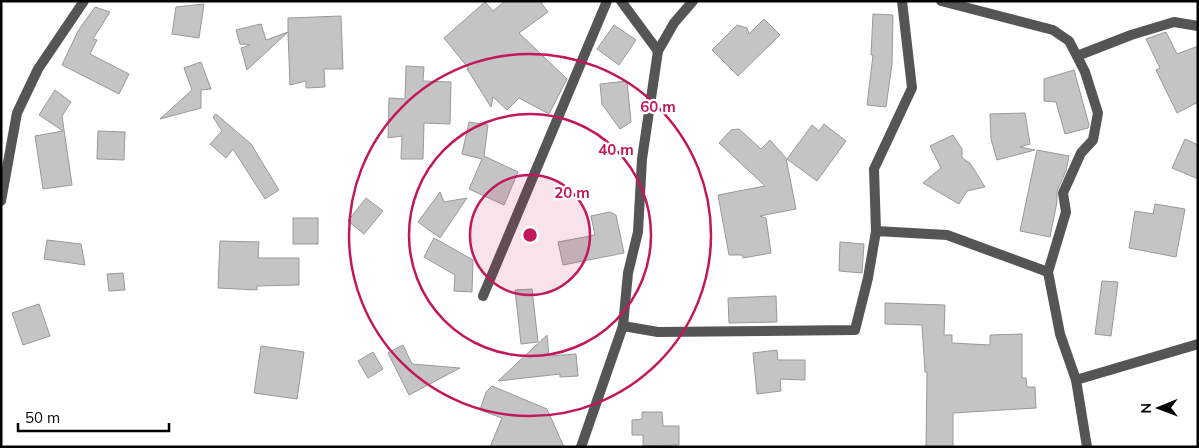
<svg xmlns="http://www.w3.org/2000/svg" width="1199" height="448" font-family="Mulish,sans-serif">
	<rect width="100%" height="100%" fill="#fff"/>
	<g fill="#c4c4c4" stroke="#999">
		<polygon points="505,1 540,1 548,12 519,33 567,79 549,114 519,98 507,110 493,97 491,107 467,69 469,69 444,38 485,2 493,11"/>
		<polygon points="204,4 199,38 172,34 176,7"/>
		<polygon points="95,7 110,12 93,39 97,40 90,54 129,74 119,94 62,65 78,31"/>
		<polygon points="873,14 893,15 892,64 886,107 867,105 873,55 871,55"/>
		<polygon points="341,16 343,69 324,69 325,87 306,88 306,81 290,85 288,32 247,70 241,48 250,45 240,44 236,30 261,24 266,40 288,32 288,18"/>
		<polygon points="764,19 780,35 738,76 712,50 737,25 747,28 749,34"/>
		<polygon points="614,25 636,40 619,65 597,49"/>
		<polygon points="1166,32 1177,54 1198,46 1198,102 1177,113 1156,70 1160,68 1146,39"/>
		<polygon points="201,62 211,89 201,90 201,108 160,119 192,90 184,68"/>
		<polygon points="406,66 424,67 423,81 451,82 450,124 424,123 423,159 401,159 402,136 388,138 389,98 405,99"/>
		<polygon points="1074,70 1089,125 1088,128 1065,134 1056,102 1044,101 1044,79"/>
		<polygon points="627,81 631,122 620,129 602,104 600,84"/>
		<polygon points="55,90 71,102 62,116 72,185 43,189 35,136 63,131 39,115"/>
		<polygon points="1025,113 1030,144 1020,147 1035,150 997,160 991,139 990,114"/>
		<polygon points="216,114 251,144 279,190 265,199 233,149 226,158 210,144 222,131 213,117"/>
		<polygon points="469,122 488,125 484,156 518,172 504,205 469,189 482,159 462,154"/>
		<polygon points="824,124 846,141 817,181 787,159 812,125 819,131"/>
		<polygon points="739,129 761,149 770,140 786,158 796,209 760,216 766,218 771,253 743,258 742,255 729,255 718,195 765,186 719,143 731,130"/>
		<polygon points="98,131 125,132 124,160 97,159"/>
		<polygon points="953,135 962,149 962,158 970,163 985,187 967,191 959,204 923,183 941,168 930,146"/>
		<polygon points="1185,139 1198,145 1198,179 1172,168"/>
		<polygon points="1037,150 1069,156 1066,171 1057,191 1057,202 1050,237 1020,231"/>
		<polygon points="440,192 444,202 467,198 440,238 418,222"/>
		<polygon points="366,198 383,211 364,234 348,221"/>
		<polygon points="1155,204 1185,209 1176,257 1129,248 1135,211 1153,214"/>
		<polygon points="610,212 616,215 624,253 563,265 558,242 595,235 591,216"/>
		<rect x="293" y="218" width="25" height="26"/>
		<polygon points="434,238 473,260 472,292 454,291 455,275 424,257"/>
		<polygon points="47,240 81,244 85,265 44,259"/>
		<polygon points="220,241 259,242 258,258 299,258 299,285 257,286 257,290 218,288"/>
		<polygon points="840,242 864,244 862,273 839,271"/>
		<polygon points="123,273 125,290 109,291 107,274"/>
		<polygon points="1102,281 1118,282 1111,336 1095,334"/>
		<polygon points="532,289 538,342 521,344 515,290"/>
		<polygon points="776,296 777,322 729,323 728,298"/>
		<polygon points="885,303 945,305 944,335 952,335 952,343 990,345 990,335 1022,334 1022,378 1026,378 1027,387 1035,387 1036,408 953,413 953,447 926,447 927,372 925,372 922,325 885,324"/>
		<polygon points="39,304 50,336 23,345 12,313"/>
		<polygon points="547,335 549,356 576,354 578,376 560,377 560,374 498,381"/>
		<polygon points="403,345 412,364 460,368 409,395 388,353"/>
		<polygon points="261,346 304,352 297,399 254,393"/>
		<polygon points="777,350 778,360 805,360 805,380 780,379 781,391 757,394 753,353"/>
		<polygon points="373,352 383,369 368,378 358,361"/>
		<polygon points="492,386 547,409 564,447 490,447 502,418 480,410 486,392"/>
		<polygon points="642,412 662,412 663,426 679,426 679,445 643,446 643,435 632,435 632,420 642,419"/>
	</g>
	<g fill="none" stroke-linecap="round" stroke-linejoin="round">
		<g stroke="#555" stroke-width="10">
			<polyline points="621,1 658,51"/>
			<polyline points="941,1 1053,30 1069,41 1077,56 1085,72 1098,113 1093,140 1081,153 1063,193 1066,212 1048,272 1060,334 1076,380 1087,447"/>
			<polyline points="1077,56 1131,35 1174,22 1198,26"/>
			<polyline points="1,201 17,113 38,69 84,1"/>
			<polyline points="876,231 874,169 912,88 902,1"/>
			<polyline points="483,296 607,1"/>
			<polyline points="623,326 658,332 855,330 868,278 876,231 947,235 1048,272"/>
			<polyline points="1076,380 1198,344"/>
			<polyline points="581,447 623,326 628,273 638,232 642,159 658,51 674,23 693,1"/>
		</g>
	</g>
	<circle cx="530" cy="235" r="60" fill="#c2185b" fill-opacity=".12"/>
	<g fill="none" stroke="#c2185b" stroke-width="2.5">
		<circle cx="530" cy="235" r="60"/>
		<circle cx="530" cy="235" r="121"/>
		<circle cx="530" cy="235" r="181"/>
	</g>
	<circle cx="530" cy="235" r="8" fill="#c2185b" stroke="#fff" stroke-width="2.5"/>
	<g font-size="15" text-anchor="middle" font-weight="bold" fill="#c2185b" stroke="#fff" stroke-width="4.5" stroke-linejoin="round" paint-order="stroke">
		<text x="658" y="112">60 m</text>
		<text x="616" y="155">40 m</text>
		<text x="572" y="198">20 m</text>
	</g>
	<rect width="1199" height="448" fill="none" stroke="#000000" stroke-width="5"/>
	<g transform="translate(1159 408) rotate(269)" stroke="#ffffff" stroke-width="4" paint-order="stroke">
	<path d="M0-4L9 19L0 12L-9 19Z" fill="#000000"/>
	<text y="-8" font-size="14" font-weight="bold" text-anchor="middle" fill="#000000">N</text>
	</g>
	<path d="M18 423v8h151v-8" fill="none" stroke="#000000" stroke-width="2.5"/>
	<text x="25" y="423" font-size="15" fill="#000000" stroke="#ffffff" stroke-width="4" paint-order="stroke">50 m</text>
</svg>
